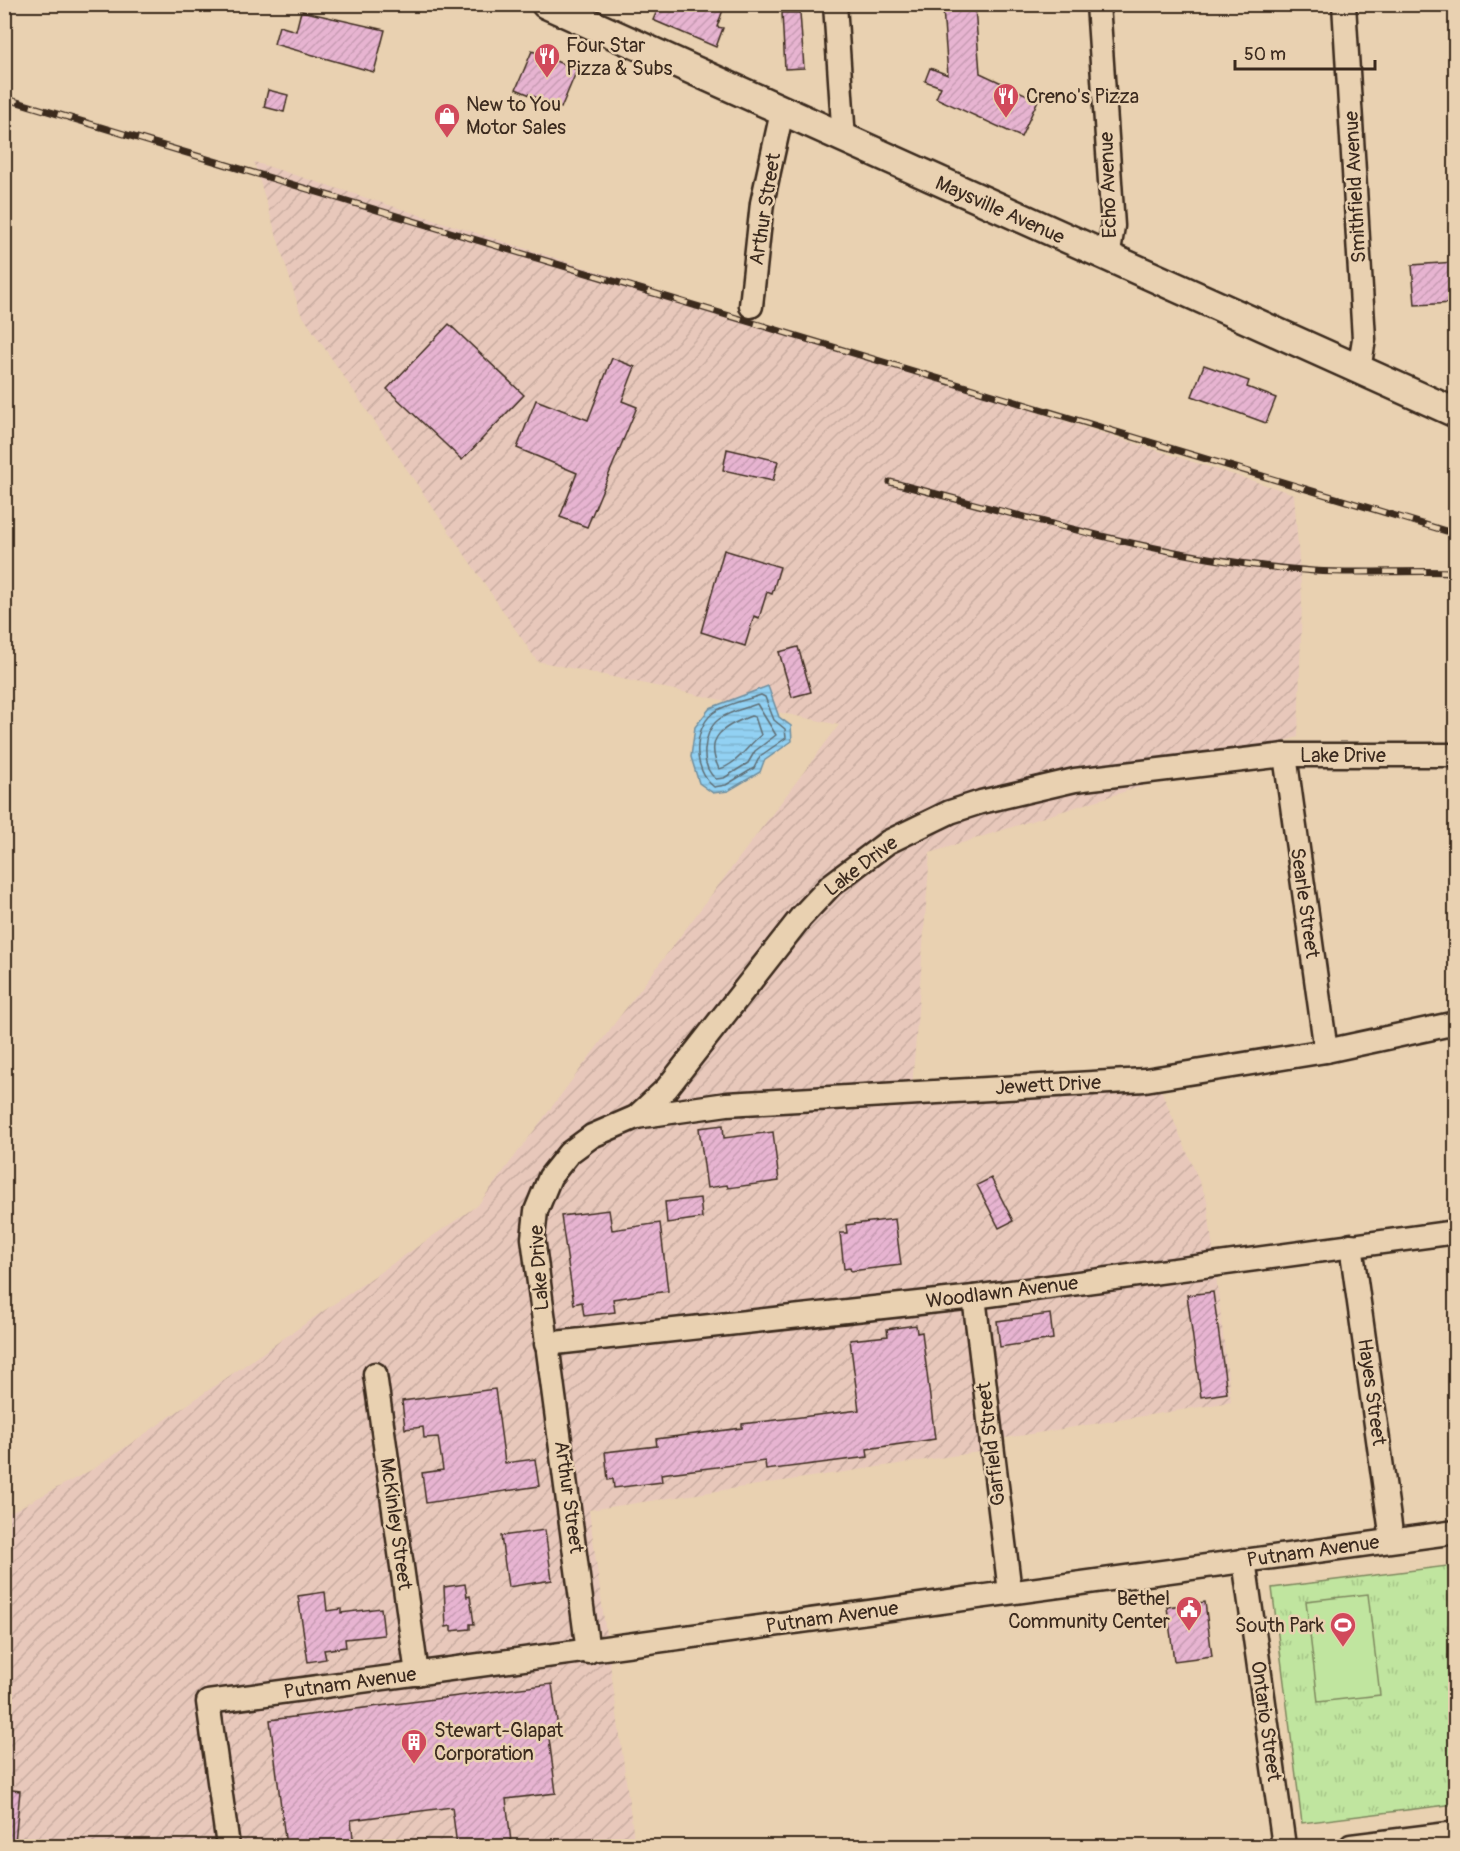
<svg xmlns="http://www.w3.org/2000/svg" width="1460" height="1851" font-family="Pangolin,sans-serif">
	<defs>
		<pattern id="industrial-furrows" width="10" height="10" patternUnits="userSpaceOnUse" patternTransform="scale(1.5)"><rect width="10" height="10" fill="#e8c8bb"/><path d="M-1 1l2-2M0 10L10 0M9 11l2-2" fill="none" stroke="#c8aca0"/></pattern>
		<pattern id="park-tufts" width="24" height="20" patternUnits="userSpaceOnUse" patternTransform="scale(1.5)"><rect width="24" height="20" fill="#c0e59f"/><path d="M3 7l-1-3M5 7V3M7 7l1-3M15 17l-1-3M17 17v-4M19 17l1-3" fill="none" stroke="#a6c588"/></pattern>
		<pattern id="water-rules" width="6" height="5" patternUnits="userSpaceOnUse" patternTransform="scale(1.5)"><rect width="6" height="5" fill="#92d1f3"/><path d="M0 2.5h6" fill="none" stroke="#7fb4d0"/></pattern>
		<pattern id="building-hatch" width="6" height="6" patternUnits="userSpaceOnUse" patternTransform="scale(1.5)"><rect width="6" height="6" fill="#e7b4d1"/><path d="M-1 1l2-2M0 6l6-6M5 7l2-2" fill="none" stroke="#c79bb3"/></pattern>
	</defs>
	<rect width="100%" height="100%" fill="#e9d1b1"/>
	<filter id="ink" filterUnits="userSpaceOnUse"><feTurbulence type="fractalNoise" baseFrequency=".0167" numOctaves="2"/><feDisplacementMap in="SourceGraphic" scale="12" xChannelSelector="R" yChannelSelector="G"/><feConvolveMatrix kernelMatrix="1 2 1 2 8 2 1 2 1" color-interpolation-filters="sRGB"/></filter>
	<g filter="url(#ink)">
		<polygon fill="url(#industrial-furrows)" points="254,162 1294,494 1302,599 1298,737 930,853 911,1102 1159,1085 1207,1200 1231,1402 999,1439 979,1452 589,1510 635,1846 5,1846 5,1515 95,1468 478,1205 839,725 537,661 300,312"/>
		<polygon fill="url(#park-tufts)" stroke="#7e885e" stroke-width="1.5" points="1455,1565 1455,1804 1302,1823 1272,1588"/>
		<polygon fill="#c0e59f" stroke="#7e885e" stroke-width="1.5" points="1368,1594 1380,1695 1318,1702 1306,1601"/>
		<polygon fill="url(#water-rules)" stroke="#6f8e9e" stroke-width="1.5" points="768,686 779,717 791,726 792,741 764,761 760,772 728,791 713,793 699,783 691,757 695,727 710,708"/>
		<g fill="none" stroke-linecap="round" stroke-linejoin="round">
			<g stroke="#5e6d73" stroke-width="1.5">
				<path d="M761,695l4,2 9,23 11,9 1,9 -26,18 -6,12 -28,17 -12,2c-21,-16 -22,-57 -1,-74 12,-9 34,-13 48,-18z"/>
				<path d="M757,704l19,31 -21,16 -7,12 -24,15 -8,1c-17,-13 -13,-47 2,-59 9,-8 28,-12 39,-16z"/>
				<path d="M751,716l4,1 6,18c-14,11 -24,30 -42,34 -16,-33 6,-43 32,-53z"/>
			</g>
		</g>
		<g fill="url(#building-hatch)" stroke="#3b2a1e" stroke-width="1.5">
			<polygon points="660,4 725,4 717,27 723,28 716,47 653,20"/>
			<polygon points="975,7 980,73 1038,100 1021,137 936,98 941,87 925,81 930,68 948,75 943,9"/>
			<polygon points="301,11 385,30 374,72 274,44 279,26 296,31"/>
			<polygon points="782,13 800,13 804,68 785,69"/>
			<polygon points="532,51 577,70 561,108 516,89"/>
			<polygon points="268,90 288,95 284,112 264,107"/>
			<polygon points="1455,262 1455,303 1415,305 1412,265"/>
			<polygon points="449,324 524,395 462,460 387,389"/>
			<polygon points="612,358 635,367 622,401 637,407 587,527 560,517 577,473 517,448 536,400 588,420"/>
			<polygon points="1204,365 1249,381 1247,387 1276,398 1266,423 1192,396"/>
			<polygon points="727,449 778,461 773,481 723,470"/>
			<polygon points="724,550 780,567 772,594 767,592 759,618 754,616 745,646 701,632"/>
			<polygon points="798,647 811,692 792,697 779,652"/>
			<polygon points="723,1125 724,1138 773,1132 779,1181 728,1188 727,1185 707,1188 699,1128"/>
			<polygon points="991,1178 1013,1221 999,1228 977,1185"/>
			<polygon points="700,1198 702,1218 667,1223 665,1202"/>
			<polygon points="609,1210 612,1230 660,1223 668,1291 613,1299 615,1312 584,1316 582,1302 574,1304 561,1216"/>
			<polygon points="895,1219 901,1265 851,1271 850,1268 844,1269 840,1233 847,1233 846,1225"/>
			<polygon points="1213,1292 1227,1393 1201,1397 1187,1295"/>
			<polygon points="1050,1314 1053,1339 1000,1347 997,1321"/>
			<polygon points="916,1325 917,1333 922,1332 935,1439 867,1449 868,1457 766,1470 765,1461 661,1474 662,1482 614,1488 613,1479 608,1480 605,1452 657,1446 656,1439 742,1428 742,1424 859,1410 850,1340 888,1336 887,1329"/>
			<polygon points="495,1389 505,1463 535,1459 539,1486 426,1503 422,1473 443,1470 438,1437 424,1438 423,1427 405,1429 402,1401"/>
			<polygon points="545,1530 552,1580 508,1587 501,1536"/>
			<polygon points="465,1584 467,1597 470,1596 474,1624 470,1624 470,1629 451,1631 451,1626 446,1627 444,1587"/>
			<polygon points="325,1592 327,1611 341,1609 341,1613 381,1608 384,1635 345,1639 346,1647 324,1650 326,1659 308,1662 298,1596"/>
			<polygon points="1205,1602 1212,1656 1174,1661 1167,1607"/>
			<polygon points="552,1684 559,1736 549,1738 556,1793 506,1799 511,1842 457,1846 452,1807 351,1820 354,1846 286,1846 270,1720"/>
			<polygon points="4,1789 20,1791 15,1842 4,1842"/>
		</g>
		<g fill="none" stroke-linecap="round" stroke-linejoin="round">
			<g stroke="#3b2a1e" stroke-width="27">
				<g id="minor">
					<polyline points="835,4 844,140"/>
					<polyline points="1098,4 1113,226 1108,258"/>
					<polyline points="1344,4 1364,339 1359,370"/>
					<polyline points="751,306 762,203 782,112"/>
					<polyline points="1285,755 1326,1051"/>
					<polyline points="636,1117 727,1104 1145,1080 1326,1051 1456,1023"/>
					<polyline points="1351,1245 1392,1540"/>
					<polyline points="974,1297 1010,1592"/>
					<polyline points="546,1344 974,1297 1456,1232"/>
					<polyline points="375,1374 417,1674"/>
					<polyline points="1244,1560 1284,1846"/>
					<polyline points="588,1652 533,1238 536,1211 550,1177 569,1153 592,1136 636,1117 667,1088 801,917 831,885 888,842 950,812 981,802 1075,780 1285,755 1456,755"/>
					<polyline points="228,1846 208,1702 1456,1532"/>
					<polyline points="1351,1846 1456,1833"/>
				</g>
			</g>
			<g stroke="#3b2a1e" stroke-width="33">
				<polyline id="major" points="546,4 1456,413"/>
			</g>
			<use href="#minor" stroke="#e9d1b1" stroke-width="22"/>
			<use href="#major" stroke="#e9d1b1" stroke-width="28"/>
			<g stroke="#3b2a1e" stroke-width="7">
				<g id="rail">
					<polyline points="4,98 1456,534"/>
					<path d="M890,482c139,35 280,79 424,89 47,3 95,-1 142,1"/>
				</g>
			</g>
			<use href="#rail" stroke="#e9d1b1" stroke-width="4.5" stroke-dasharray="14" stroke-linecap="butt"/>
		</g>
	</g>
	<defs>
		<g id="restaurant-pin" transform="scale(1.35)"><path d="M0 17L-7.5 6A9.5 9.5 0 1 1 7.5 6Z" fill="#d1495b" stroke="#e9d1b1"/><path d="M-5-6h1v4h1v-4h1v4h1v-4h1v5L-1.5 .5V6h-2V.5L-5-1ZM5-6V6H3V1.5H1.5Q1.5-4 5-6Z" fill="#fff"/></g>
		<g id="shop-pin" transform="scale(1.35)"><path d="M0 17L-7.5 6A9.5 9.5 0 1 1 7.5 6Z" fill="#d1495b" stroke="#e9d1b1"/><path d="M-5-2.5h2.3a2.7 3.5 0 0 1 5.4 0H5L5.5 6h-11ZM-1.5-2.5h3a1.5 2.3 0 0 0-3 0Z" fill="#fff"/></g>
		<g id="civic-pin" transform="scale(1.35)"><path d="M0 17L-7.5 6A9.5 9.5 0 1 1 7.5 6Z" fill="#d1495b" stroke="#e9d1b1"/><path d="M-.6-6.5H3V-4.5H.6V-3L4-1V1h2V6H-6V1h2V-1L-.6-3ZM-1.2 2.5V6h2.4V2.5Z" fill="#fff"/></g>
		<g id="stadium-pin" transform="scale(1.35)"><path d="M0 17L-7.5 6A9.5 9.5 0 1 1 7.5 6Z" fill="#d1495b" stroke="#e9d1b1"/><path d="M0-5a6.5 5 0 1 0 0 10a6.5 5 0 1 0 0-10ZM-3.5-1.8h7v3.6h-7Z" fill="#fff"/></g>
		<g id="building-pin" transform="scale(1.35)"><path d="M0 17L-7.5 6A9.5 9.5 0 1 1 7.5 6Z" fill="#d1495b" stroke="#e9d1b1"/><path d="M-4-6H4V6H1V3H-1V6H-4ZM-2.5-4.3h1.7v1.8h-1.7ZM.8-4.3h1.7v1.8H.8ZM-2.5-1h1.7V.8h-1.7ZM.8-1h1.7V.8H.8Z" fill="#fff"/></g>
	</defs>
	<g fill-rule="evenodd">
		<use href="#restaurant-pin" x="547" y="56"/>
		<use href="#restaurant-pin" x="1006" y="96"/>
		<use href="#shop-pin" x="447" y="116"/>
		<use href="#civic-pin" x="1189" y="1609"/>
		<use href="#stadium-pin" x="1343" y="1625"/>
		<use href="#building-pin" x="414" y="1742"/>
	</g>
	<g text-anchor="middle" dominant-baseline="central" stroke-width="5" stroke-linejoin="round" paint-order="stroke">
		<g font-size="20" fill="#3b2a1e" stroke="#e9d1b1" text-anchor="start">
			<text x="566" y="45">Four Star<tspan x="566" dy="23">Pizza &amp; Subs</tspan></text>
			<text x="1026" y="96">Creno's Pizza</text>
			<text x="466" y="104">New to You<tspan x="466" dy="23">Motor Sales</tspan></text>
			<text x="1170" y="1598" text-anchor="end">Bethel<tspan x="1170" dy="23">Community Center</tspan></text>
			<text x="1324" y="1625" text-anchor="end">South Park</text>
			<text x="434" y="1730">Stewart-Glapat<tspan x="434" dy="23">Corporation</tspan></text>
		</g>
		<g font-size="20" fill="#3b2a1e" stroke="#e9d1b1">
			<text transform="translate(1108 185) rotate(-92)">Echo Avenue</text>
			<text transform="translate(1355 187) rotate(-93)">Smithfield Avenue</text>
			<text transform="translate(765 209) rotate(-81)">Arthur Street</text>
			<text transform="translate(1000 210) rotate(24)">Maysville Avenue</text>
			<text x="1343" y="755">Lake Drive</text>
			<text transform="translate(861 866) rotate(-37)">Lake Drive</text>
			<text transform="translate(1305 903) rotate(82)">Searle Street</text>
			<text transform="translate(1048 1085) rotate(-3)">Jewett Drive</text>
			<text transform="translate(539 1268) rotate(-94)">Lake Drive</text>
			<text transform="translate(1002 1292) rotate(-7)">Woodlawn Avenue</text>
			<text transform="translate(1372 1392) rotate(82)">Hayes Street</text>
			<text transform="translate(991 1444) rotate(-97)">Garfield Street</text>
			<text transform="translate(569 1497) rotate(82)">Arthur Street</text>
			<text transform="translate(396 1524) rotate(82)">McKinley Street</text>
			<text transform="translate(1313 1551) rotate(-8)">Putnam Avenue</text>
			<text transform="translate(832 1617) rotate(-8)">Putnam Avenue</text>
			<text transform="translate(350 1683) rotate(-8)">Putnam Avenue</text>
			<text transform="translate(1266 1721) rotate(82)">Ontario Street</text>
		</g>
	</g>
	<rect width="1460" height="1851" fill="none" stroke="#e9d1b1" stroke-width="24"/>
	<rect x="12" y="12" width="1436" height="1827" fill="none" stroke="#3b2a1e" stroke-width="2" filter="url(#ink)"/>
	<path d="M1235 60v9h140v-9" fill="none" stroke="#3b2a1e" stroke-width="3"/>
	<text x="1244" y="60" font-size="18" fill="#3b2a1e" stroke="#e9d1b1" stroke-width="4.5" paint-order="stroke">50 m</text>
</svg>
